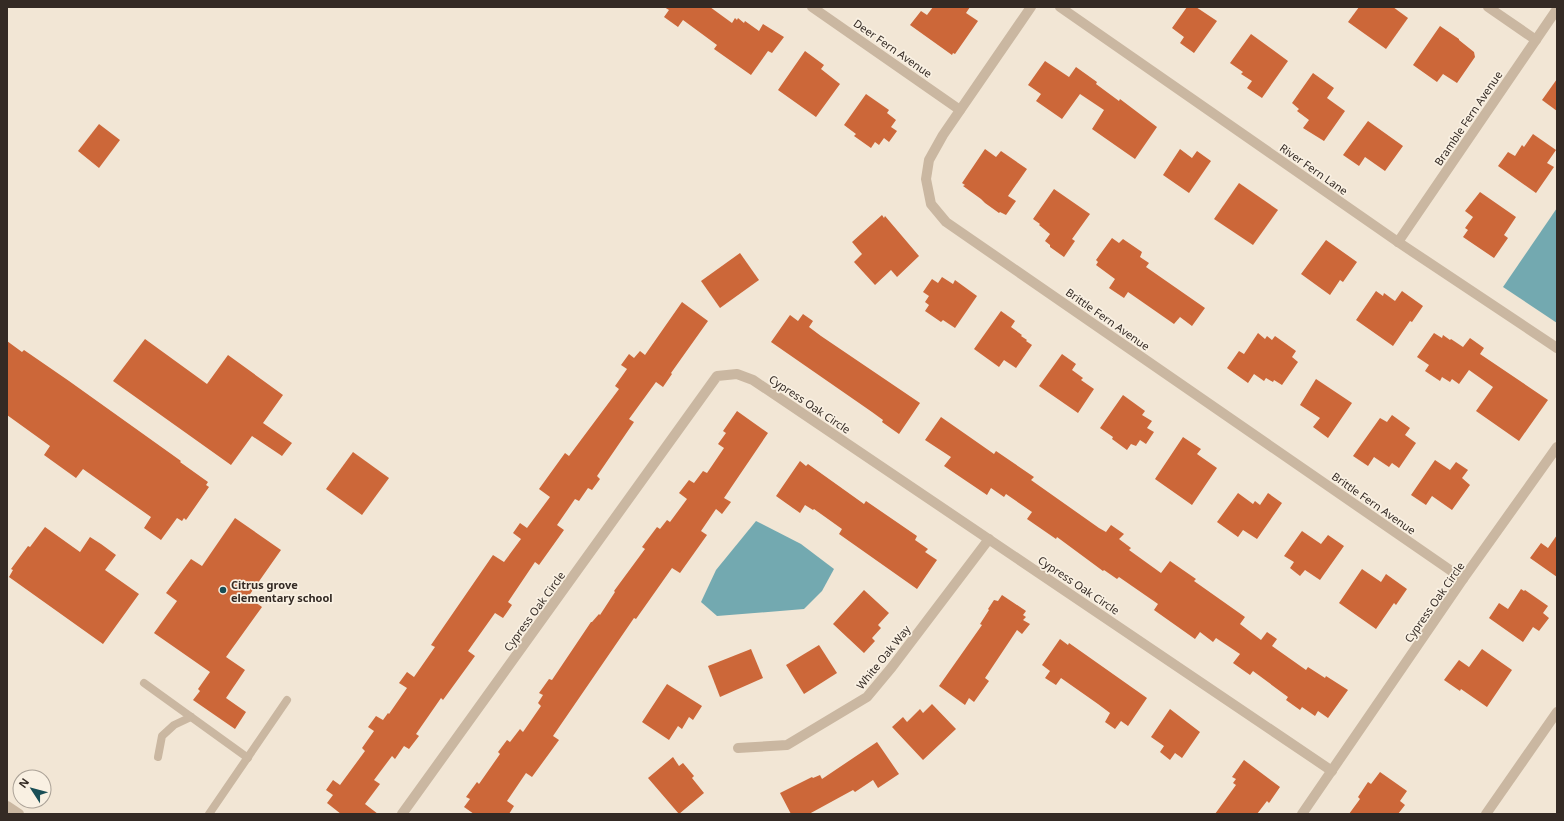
<svg xmlns="http://www.w3.org/2000/svg" width="1564" height="821" font-family="'Noto Sans',sans-serif">
	<rect width="100%" height="100%" fill="#f2e6d5"/>
	<g fill="#73a9b0">
		<polygon points="1557,208 1557,323 1503,287"/>
		<polygon points="756,521 801,544 834,569 822,591 804,609 717,616 701,602 716,570"/>
	</g>
	<g fill="#cc6739">
		<polygon points="664,7 710,7 732,23 735,18 737,20 738,18 744,23 745,21 759,31 763,24 784,37 772,53 768,51 751,75 714,49 717,45 683,20 678,27 664,17 669,10"/>
		<polygon points="933,7 970,7 966,13 978,21 955,54 953,53 952,55 910,25 921,11 927,15"/>
		<polygon points="1187,7 1196,7 1217,21 1194,53 1180,43 1184,37 1172,28"/>
		<polygon points="1359,7 1393,7 1408,18 1386,49 1348,22"/>
		<polygon points="1440,26 1459,39 1459,40 1474,52 1475,57 1457,83 1443,74 1437,82 1413,65"/>
		<polygon points="1251,34 1288,61 1262,98 1247,88 1252,81 1241,74 1243,72 1230,63"/>
		<polygon points="805,51 824,65 821,69 840,84 816,117 778,90"/>
		<polygon points="1045,61 1069,77 1076,67 1097,82 1096,84 1119,101 1120,99 1157,127 1135,159 1092,129 1104,110 1080,94 1062,119 1036,101 1041,94 1028,85"/>
		<polygon points="1313,73 1334,88 1327,98 1345,111 1324,141 1303,128 1309,120 1297,111 1299,109 1292,103"/>
		<polygon points="1557,79 1557,111 1542,100"/>
		<polygon points="866,94 889,110 887,113 896,120 891,127 897,131 889,142 884,138 879,145 875,142 871,148 854,136 856,134 844,125"/>
		<polygon points="1368,121 1403,146 1385,171 1365,157 1359,166 1343,155"/>
		<polygon points="99,124 120,140 99,168 78,151"/>
		<polygon points="1533,134 1556,150 1547,163 1554,167 1536,193 1498,166 1508,152 1515,156 1522,145 1524,147"/>
		<polygon points="985,149 996,157 1001,151 1027,169 1008,196 1016,201 1006,215 1000,212 999,213 985,203 981,199 963,186 965,185 962,183"/>
		<polygon points="1180,149 1192,158 1197,151 1211,161 1189,193 1163,175"/>
		<polygon points="1239,183 1278,210 1253,245 1214,219"/>
		<polygon points="1054,189 1090,214 1072,239 1075,241 1064,257 1050,247 1050,245 1045,241 1050,234 1039,225 1040,224 1033,219"/>
		<polygon points="1480,192 1516,217 1504,235 1508,238 1494,258 1463,237 1468,230 1465,228 1473,217 1465,211"/>
		<polygon points="882,215 884,218 885,216 919,256 897,277 891,270 875,285 854,262 862,254 852,242"/>
		<polygon points="1112,238 1119,243 1123,239 1142,252 1140,257 1149,263 1146,267 1205,308 1192,326 1180,317 1174,324 1128,292 1124,298 1109,288 1115,279 1096,265 1098,262 1096,260"/>
		<polygon points="1326,240 1357,262 1343,282 1340,280 1330,295 1301,274"/>
		<polygon points="740,253 759,280 720,308 701,281"/>
		<polygon points="942,277 953,284 955,280 977,296 955,328 943,320 941,322 925,311 929,305 925,302 929,296 923,292 932,279 938,283"/>
		<polygon points="1376,291 1383,296 1384,293 1395,301 1402,291 1423,306 1412,322 1410,321 1393,346 1356,320"/>
		<polygon points="682,302 708,321 671,373 672,374 663,387 656,382 629,419 634,422 597,476 600,479 592,490 588,488 579,501 575,499 557,525 564,530 539,565 535,562 508,602 512,605 503,618 495,613 468,651 475,656 443,700 441,698 416,734 419,736 409,749 404,746 395,759 392,756 374,780 380,784 365,804 378,814 341,814 327,803 333,795 326,790 333,780 340,785 365,751 362,748 374,731 368,727 376,716 383,720 388,713 389,714 407,688 399,683 407,672 414,677 435,647 431,645 493,555 504,562 521,539 513,533 520,523 527,528 550,497 539,489 565,453 569,456 619,389 615,386 627,369 621,365 629,354 634,358 640,351 645,355"/>
		<polygon points="1001,311 1015,321 1011,327 1022,335 1021,336 1027,340 1026,341 1032,345 1016,368 1004,360 999,367 974,349"/>
		<polygon points="803,314 813,321 809,327 821,336 920,403 899,434 882,422 883,420 872,412 771,342 790,315 798,321"/>
		<polygon points="1258,333 1265,339 1267,336 1272,340 1275,336 1296,351 1292,357 1298,362 1282,385 1274,380 1273,382 1266,378 1264,381 1254,374 1248,383 1227,368 1239,351 1244,354"/>
		<polygon points="1434,333 1442,338 1443,335 1450,340 1451,339 1463,347 1470,338 1484,348 1480,354 1548,400 1519,441 1476,411 1493,387 1469,370 1459,384 1452,379 1450,382 1442,377 1440,381 1425,371 1429,365 1417,357"/>
		<polygon points="145,339 207,384 228,355 283,395 263,423 292,443 282,456 252,436 231,465 113,381"/>
		<polygon points="7,341 22,352 24,350 69,381 181,461 180,462 208,482 206,485 209,487 186,520 184,518 182,521 177,518 161,540 144,528 151,517 83,469 76,478 44,455 50,446 7,415"/>
		<polygon points="1062,354 1076,364 1072,370 1083,378 1081,380 1094,389 1078,413 1039,386"/>
		<polygon points="1316,379 1352,403 1328,438 1313,427 1320,418 1300,405"/>
		<polygon points="1123,395 1145,411 1142,415 1152,421 1147,428 1154,432 1146,444 1140,440 1136,446 1131,444 1127,450 1112,439 1113,437 1100,428"/>
		<polygon points="737,411 768,433 724,498 731,502 722,514 716,509 701,531 707,535 680,573 672,568 636,619 634,618 553,736 559,740 532,777 526,773 507,801 514,806 509,814 474,814 464,807 470,799 466,797 477,782 479,784 500,754 498,752 507,740 510,742 520,729 523,732 541,706 538,703 543,695 539,693 549,679 552,680 591,622 592,622 599,614 600,615 615,592 614,591 645,549 642,547 657,527 660,529 667,520 670,522 687,499 679,493 689,480 694,483 703,471 707,473 724,448 718,444 726,433 723,431"/>
		<polygon points="1392,415 1410,428 1405,435 1416,443 1399,468 1392,463 1389,467 1374,457 1368,466 1353,456 1380,418 1387,422"/>
		<polygon points="941,417 994,454 996,451 1034,477 1031,480 1099,528 1106,532 1111,525 1124,534 1119,539 1131,548 1129,550 1161,573 1170,561 1196,579 1194,581 1245,617 1240,624 1261,640 1267,632 1277,639 1272,646 1306,670 1308,667 1325,678 1326,676 1348,690 1328,718 1318,711 1315,716 1302,707 1300,710 1286,700 1288,697 1253,671 1250,675 1233,663 1240,654 1216,638 1213,642 1200,632 1195,639 1154,610 1158,604 1119,577 1117,579 1104,570 1103,571 1057,537 1056,539 1027,519 1032,512 1006,494 1004,497 991,488 987,495 944,466 951,457 925,440"/>
		<polygon points="1183,437 1201,449 1197,454 1217,468 1192,505 1155,479"/>
		<polygon points="353,452 389,478 362,515 326,489"/>
		<polygon points="1435,460 1450,470 1456,462 1468,470 1462,478 1470,485 1452,510 1432,496 1426,505 1411,495"/>
		<polygon points="800,461 806,466 808,464 864,504 866,501 917,536 915,540 928,549 925,552 937,560 917,589 839,534 842,529 814,509 813,510 805,505 800,513 776,496"/>
		<polygon points="1238,493 1253,504 1255,501 1260,505 1268,493 1282,503 1257,539 1243,530 1238,537 1217,522"/>
		<polygon points="235,518 281,550 248,597 262,607 226,657 245,670 226,698 246,712 235,729 193,700 200,691 198,689 210,672 154,633 177,601 166,593 191,559 202,566"/>
		<polygon points="45,527 80,552 90,537 101,544 116,555 105,570 139,594 103,644 9,577 13,570 11,569 28,546 30,547"/>
		<polygon points="1302,531 1321,544 1328,535 1344,546 1320,580 1305,570 1300,576 1290,568 1294,562 1284,556"/>
		<polygon points="1557,535 1557,577 1530,558 1541,543 1548,548"/>
		<polygon points="1362,569 1381,582 1386,574 1407,589 1396,605 1394,603 1376,629 1339,603"/>
		<polygon points="1521,589 1524,591 1525,590 1548,606 1543,613 1549,618 1539,631 1533,627 1523,642 1489,618 1499,603 1508,609"/>
		<polygon points="864,590 889,613 878,625 881,628 872,638 875,641 864,653 833,624"/>
		<polygon points="1002,595 1026,611 1023,615 1026,617 1023,620 1030,624 1022,634 1017,630 985,678 989,681 974,702 969,698 965,705 939,686 982,625 980,624 989,610 988,609 994,600 998,601"/>
		<polygon points="1060,639 1068,645 1069,643 1147,698 1128,726 1121,721 1115,729 1105,722 1110,713 1098,704 1061,678 1056,685 1045,678 1050,671 1042,665"/>
		<polygon points="819,645 837,673 804,694 786,665"/>
		<polygon points="751,649 763,678 720,697 708,666"/>
		<polygon points="1482,649 1512,670 1487,707 1461,689 1460,691 1444,680 1459,660 1469,667"/>
		<polygon points="667,684 702,706 693,720 689,717 682,729 678,726 669,740 642,722"/>
		<polygon points="932,704 956,729 923,760 892,727 903,717 907,722 920,709 923,713"/>
		<polygon points="1170,709 1200,732 1182,758 1175,753 1170,760 1160,752 1164,746 1151,737"/>
		<polygon points="877,742 899,774 878,788 873,780 855,792 853,790 809,814 791,814 780,793 812,777 813,778 820,775 822,779"/>
		<polygon points="673,757 679,766 683,763 694,776 692,778 704,793 679,814 648,778"/>
		<polygon points="1244,760 1280,787 1269,803 1267,801 1257,814 1215,814 1236,785 1233,783 1236,779 1232,777"/>
		<polygon points="1380,772 1407,791 1400,801 1405,805 1398,814 1349,814 1360,799 1358,797 1368,782 1371,784"/>
	</g>
	<g fill="none" stroke-linecap="round" stroke-linejoin="round">
		<g stroke="#cab7a1" stroke-width="8">
			<polyline points="144,683 248,758"/>
			<polyline points="158,757 162,736 174,725 191,717"/>
			<polyline points="209,814 287,700"/>
		</g>
		<g stroke="#cab7a1" stroke-width="10">
			<polyline points="812,7 960,110"/>
			<polyline points="1031,7 943,135 929,160 926,179 931,204 946,222 1463,579"/>
			<polyline points="1060,7 1398,242 1557,348"/>
			<polyline points="1488,7 1536,40"/>
			<polyline points="1398,242 1557,9"/>
			<polyline points="738,748 787,745 867,697 892,667 989,539"/>
			<polyline points="402,814 717,376 737,374 753,380 1332,771"/>
			<polyline points="1302,814 1463,579 1557,447"/>
		</g>
		<g stroke="#cab7a1" stroke-width="10">
			<polyline points="7,806 19,814"/>
			<polyline points="1486,814 1557,712"/>
		</g>
	</g>
	<circle fill="#194e56" stroke="#f9f0e2" stroke-width="1.5" cx="223" cy="590" r="4"/>
	<g text-anchor="middle" dominant-baseline="central" stroke-width="3.5" stroke-linejoin="round" paint-order="stroke">
		<g font-size="11" fill="#342a24" stroke="#f9f0e2">
			<text transform="translate(893 48) rotate(35)">Deer Fern Avenue</text>
			<text transform="translate(1468 118) rotate(-56)">Bramble Fern Avenue</text>
			<text transform="translate(1314 169) rotate(35)">River Fern Lane</text>
			<text transform="translate(1108 319) rotate(35)">Brittle Fern Avenue</text>
			<text transform="translate(810 404) rotate(34)">Cypress Oak Circle</text>
			<text transform="translate(1374 503) rotate(35)">Brittle Fern Avenue</text>
			<text transform="translate(1079 585) rotate(34)">Cypress Oak Circle</text>
			<text transform="translate(1434 602) rotate(-55)">Cypress Oak Circle</text>
			<text transform="translate(534 611) rotate(-54)">Cypress Oak Circle</text>
			<text transform="translate(883 657) rotate(-51)">White Oak Way</text>
		</g>
		<g font-size="11" font-weight="bold" fill="#342a24" stroke="#f9f0e2" text-anchor="start">
			<text x="231" y="584">Citrus grove<tspan x="231" dy="13">elementary school</tspan></text>
		</g>
	</g>
	<rect width="1564" height="821" fill="none" stroke="#342a24" stroke-width="16"/>
	<g transform="translate(32 789) rotate(306)"><circle r="19" fill="#f9f0e2" stroke="#aaa196"/>
	<path d="M0-3L7 15L0 10L-7 15Z" fill="#194e56"/>
	<text y="-6" font-size="11" font-weight="bold" text-anchor="middle" fill="#342a24">N</text>
	</g>
</svg>
